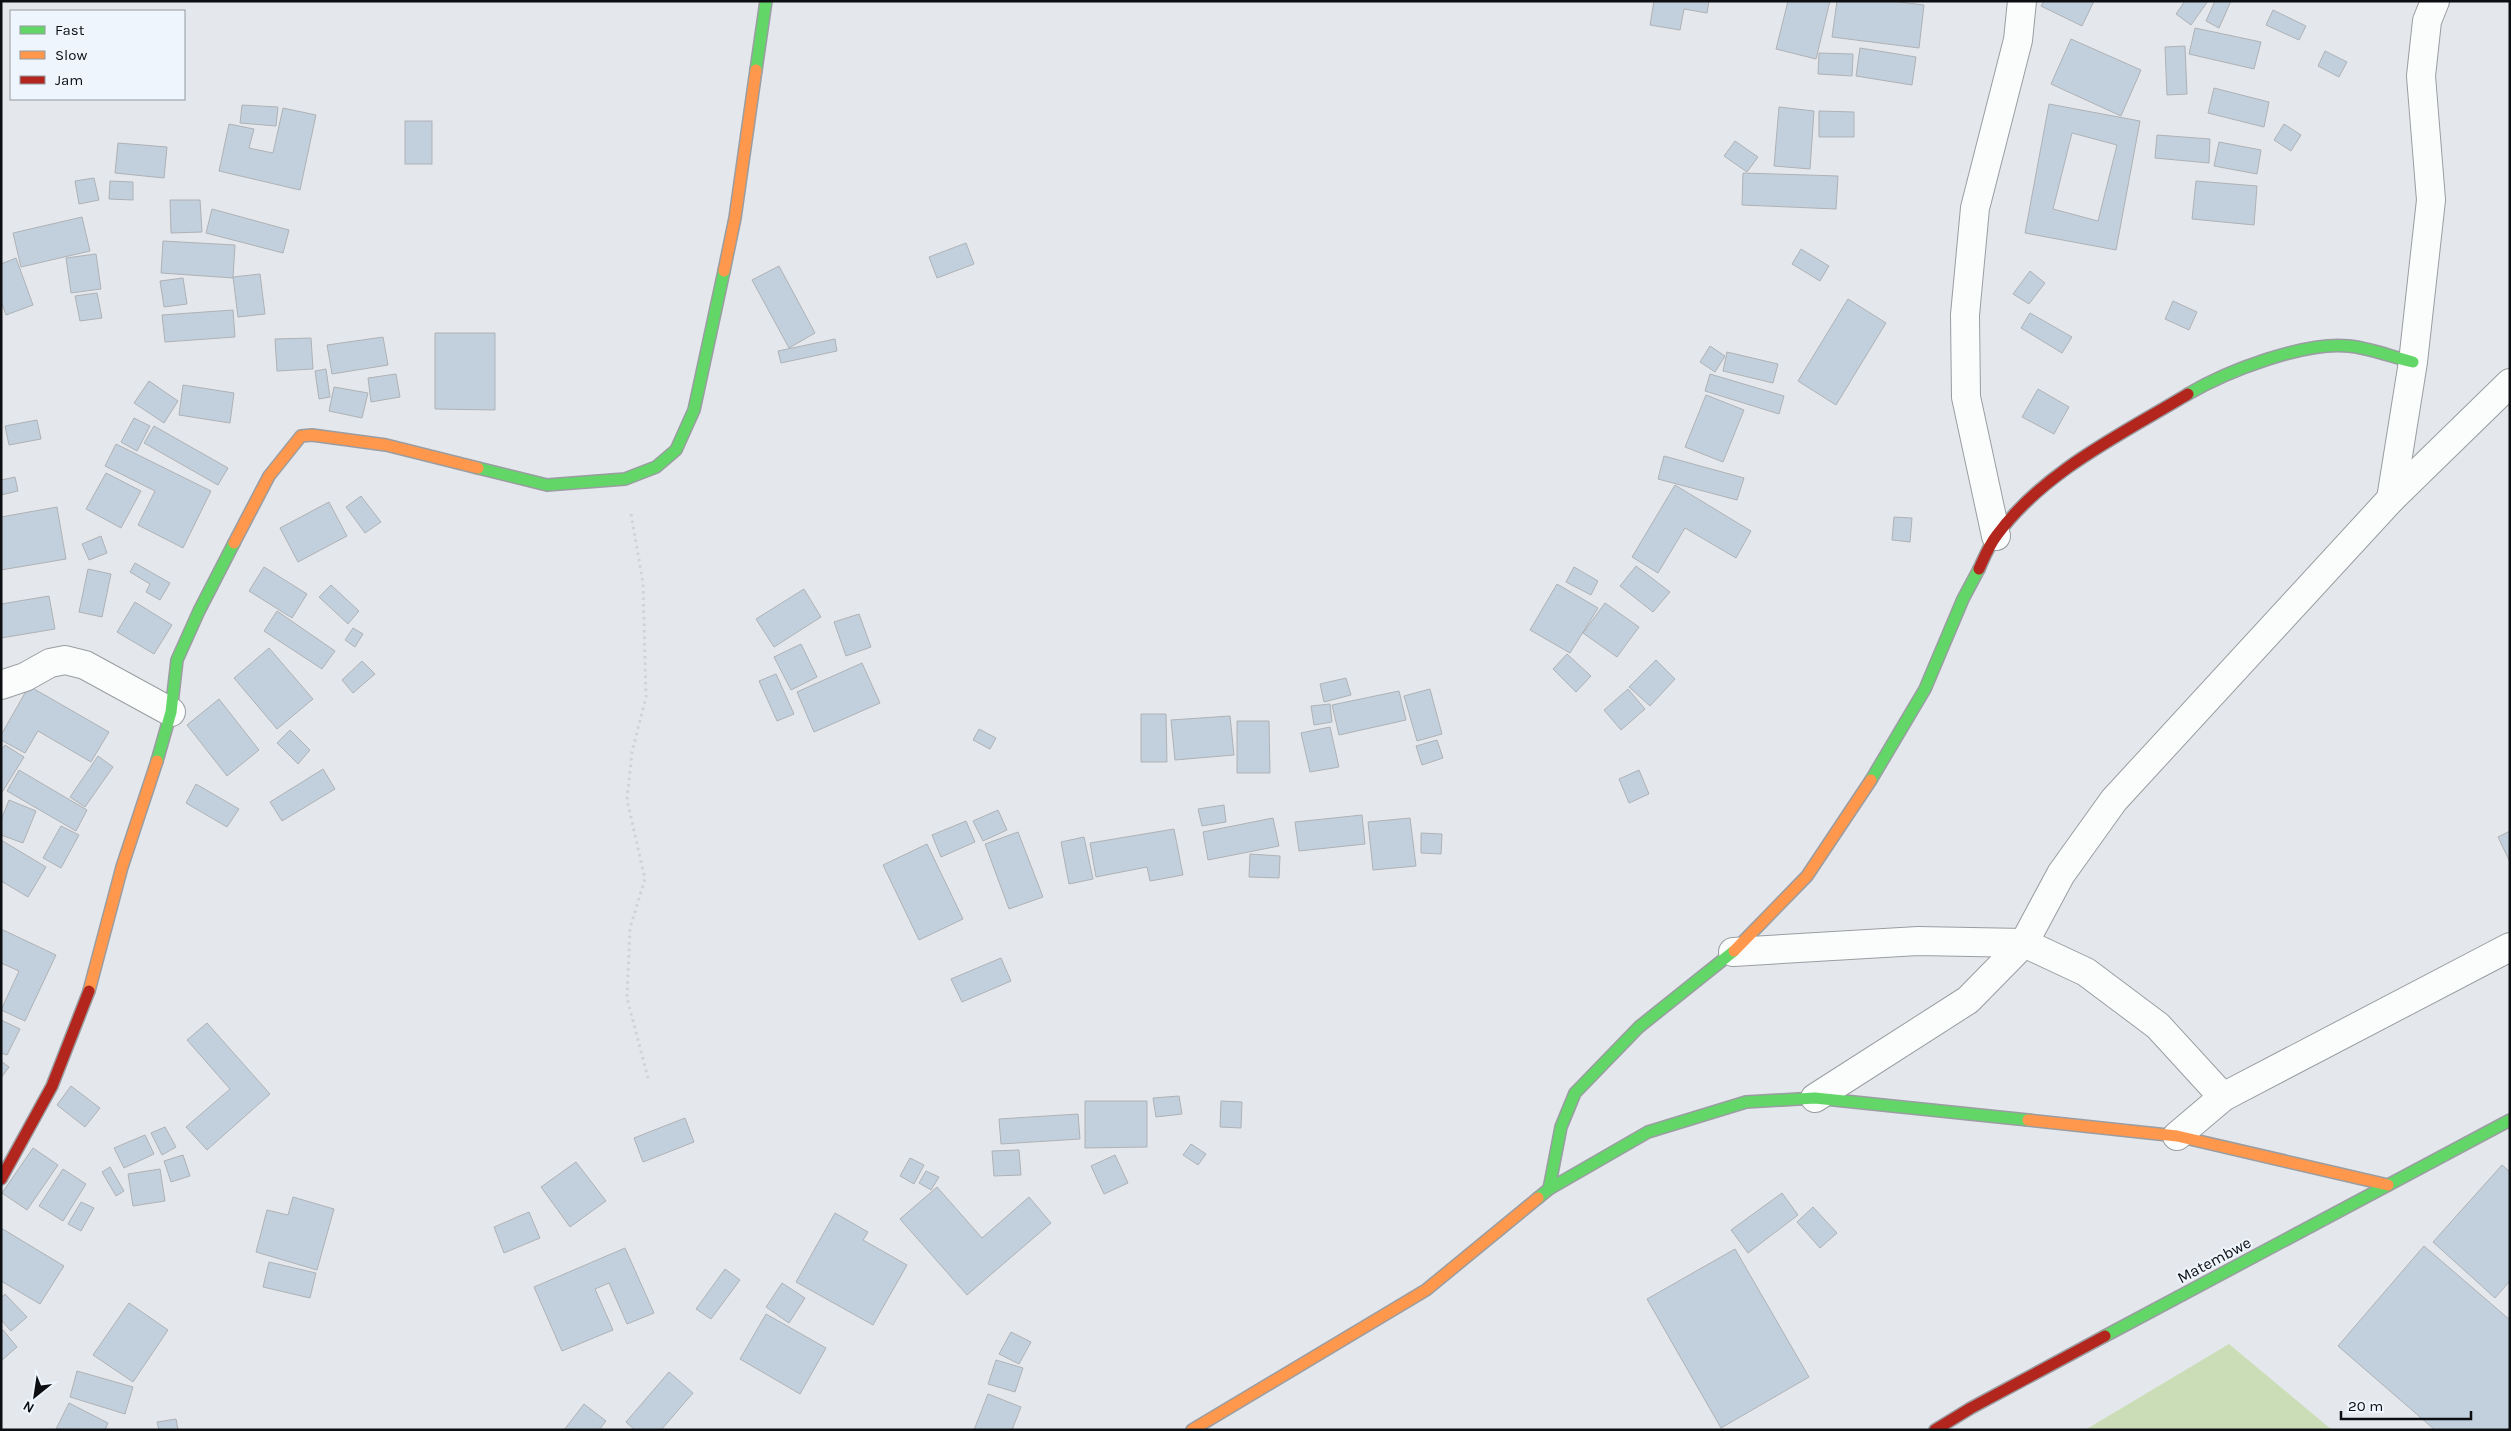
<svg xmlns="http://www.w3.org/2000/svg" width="2511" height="1431" font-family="Karla,sans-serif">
	<rect width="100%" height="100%" fill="#e4e8ec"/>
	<polygon fill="#cbddb7" points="2229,1344 2332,1430 2085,1430"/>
	<g fill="#c2cfdd" stroke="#afb2b5" fill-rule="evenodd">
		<polygon points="1654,1 1709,1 1707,13 1684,9 1680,30 1650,25"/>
		<polygon points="1788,1 1830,1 1816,59 1776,49"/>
		<polygon points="1837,1 1891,1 1924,5 1919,48 1832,37"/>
		<polygon points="2044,1 2094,1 2082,26 2041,6"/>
		<polygon points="2185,1 2208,1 2191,25 2176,14"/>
		<polygon points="2215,1 2231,1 2219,28 2206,21"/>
		<polygon points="2273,10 2306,26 2299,40 2266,25"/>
		<polygon points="2195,28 2261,42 2254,69 2189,54"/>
		<polygon points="2071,39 2141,70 2121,116 2051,84"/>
		<polygon points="2185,46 2187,94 2167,95 2165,47"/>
		<polygon points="1860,48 1916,57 1912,85 1856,76"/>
		<polygon points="2325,51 2347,62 2339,77 2318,66"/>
		<polygon points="1819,53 1853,54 1852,76 1818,74"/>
		<polygon points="2214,88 2269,102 2264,127 2208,113"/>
		<path d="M2049,104l91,17 -24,129 -91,-17zM2072,133l45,12 -19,76 -45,-12z"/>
		<polygon points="242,105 278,107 276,126 240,123"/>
		<polygon points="1779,107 1814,111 1810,169 1774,166"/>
		<polygon points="283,108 316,115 300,190 219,171 229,124 254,129 249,148 273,153"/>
		<polygon points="1819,111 1854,112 1854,137 1819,137"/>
		<rect x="405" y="121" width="27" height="43"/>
		<polygon points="2284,124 2301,135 2291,151 2274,140"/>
		<polygon points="2157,135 2210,139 2209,163 2155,158"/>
		<polygon points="1735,141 1758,157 1747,172 1724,156"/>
		<polygon points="2219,142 2261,150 2257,174 2214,166"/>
		<polygon points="118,143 167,147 164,178 115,173"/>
		<polygon points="1743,173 1838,176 1836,209 1742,205"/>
		<polygon points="94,178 99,200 79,204 75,181"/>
		<polygon points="110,181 133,182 133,200 109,199"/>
		<polygon points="2196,181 2257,186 2254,225 2192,219"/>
		<polygon points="170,200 200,200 202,232 171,233"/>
		<polygon points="212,209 289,230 283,253 206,233"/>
		<polygon points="82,217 90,251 21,267 13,233"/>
		<polygon points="163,241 235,245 233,278 161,273"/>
		<polygon points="966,243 974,264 937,278 929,257"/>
		<polygon points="1801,249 1829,266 1820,281 1792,264"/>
		<polygon points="96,254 101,289 71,293 66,258"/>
		<polygon points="16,258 33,305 6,315 1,301 1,264"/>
		<polygon points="779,266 815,333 789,348 752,280"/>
		<polygon points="2030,271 2045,283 2029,304 2013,294"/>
		<polygon points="260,274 265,314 238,317 233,277"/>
		<polygon points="183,278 187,304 164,307 160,281"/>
		<polygon points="97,293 102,318 80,321 75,296"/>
		<polygon points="1848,299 1886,323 1836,405 1798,381"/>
		<polygon points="2173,301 2197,312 2189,330 2165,319"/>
		<polygon points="233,310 235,337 165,342 162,315"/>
		<polygon points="2030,313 2072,337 2062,353 2021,328"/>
		<polygon points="435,333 495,333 495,410 435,409"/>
		<polygon points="383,337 388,365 332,374 327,345"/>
		<polygon points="311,338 313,369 277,371 275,339"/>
		<polygon points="835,339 837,351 781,363 778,351"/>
		<polygon points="1710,346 1725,356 1715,372 1700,362"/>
		<polygon points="1727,352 1778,364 1773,383 1723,371"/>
		<polygon points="326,369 330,397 319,399 315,371"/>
		<polygon points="396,374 400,397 371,402 368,378"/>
		<polygon points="1710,374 1784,396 1779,414 1705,391"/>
		<polygon points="149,381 178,401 164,423 134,403"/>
		<polygon points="183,385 234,393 230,423 179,415"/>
		<polygon points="334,387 368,393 362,418 329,411"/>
		<polygon points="2038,389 2069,407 2054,434 2022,417"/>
		<polygon points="1706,395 1744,410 1723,462 1685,447"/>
		<polygon points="134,418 150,426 137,451 121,442"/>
		<polygon points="37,420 41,439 9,445 5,426"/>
		<polygon points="154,426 228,468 218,485 144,443"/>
		<polygon points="116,444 211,491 183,548 138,525 155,491 105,466"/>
		<polygon points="1664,456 1744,478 1737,500 1658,479"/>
		<polygon points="106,473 141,491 121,528 86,509"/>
		<polygon points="15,477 18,491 1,495 1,480"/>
		<polygon points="1675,485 1751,531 1736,558 1685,528 1658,573 1632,557"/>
		<polygon points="361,496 381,522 365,533 346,507"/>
		<polygon points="329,502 347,536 298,562 280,528"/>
		<polygon points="57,507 66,559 1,570 1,517"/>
		<polygon points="1894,517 1912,518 1910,542 1892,540"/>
		<polygon points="101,536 107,553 89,560 82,544"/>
		<polygon points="135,563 170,583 160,600 146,592 150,584 130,572"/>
		<polygon points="1636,566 1670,592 1653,612 1620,586"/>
		<polygon points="264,567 307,594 292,618 249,591"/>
		<polygon points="1574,567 1598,581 1591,595 1566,582"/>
		<polygon points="88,569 111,574 102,617 79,612"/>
		<polygon points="1557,584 1598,608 1570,653 1530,630"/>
		<polygon points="331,585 359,611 348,624 319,597"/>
		<polygon points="804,589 821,617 774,647 756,619"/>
		<polygon points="49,596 55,629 1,638 1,604"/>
		<polygon points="135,602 172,625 154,654 117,632"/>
		<polygon points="1605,603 1639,627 1617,657 1583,633"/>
		<polygon points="277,611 335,651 322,669 264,631"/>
		<polygon points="859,614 871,647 846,656 834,622"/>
		<polygon points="353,628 363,634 355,647 345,640"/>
		<polygon points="801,644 817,677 791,690 774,657"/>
		<polygon points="269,648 313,699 277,729 234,678"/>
		<polygon points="1567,654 1591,676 1576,692 1553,669"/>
		<polygon points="1656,660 1675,679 1650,706 1629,687"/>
		<polygon points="362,661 375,674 353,693 342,680"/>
		<polygon points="862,663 880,703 814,732 797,692"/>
		<polygon points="776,674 794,714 777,721 759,681"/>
		<polygon points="1346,678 1351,695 1324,702 1320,684"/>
		<polygon points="29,686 109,732 91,762 38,731 25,753 1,740 1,735"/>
		<polygon points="1430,689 1442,734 1417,741 1404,696"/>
		<polygon points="1628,689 1645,709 1621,730 1604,710"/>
		<polygon points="1399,691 1406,720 1339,735 1332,705"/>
		<polygon points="219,699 259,750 227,776 187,725"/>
		<polygon points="1330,704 1332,722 1314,725 1311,706"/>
		<polygon points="1141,714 1166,714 1167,762 1141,762"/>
		<polygon points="1230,716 1234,755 1175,760 1171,720"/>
		<polygon points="1237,721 1269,721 1270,773 1237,773"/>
		<polygon points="1330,727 1339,767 1310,772 1301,733"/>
		<polygon points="979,729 996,738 990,749 973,740"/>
		<polygon points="290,730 310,750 298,764 277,743"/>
		<polygon points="1437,740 1443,758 1422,765 1416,746"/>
		<polygon points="5,745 24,757 1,794 1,750"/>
		<polygon points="98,756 113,767 85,807 70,797"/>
		<polygon points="323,769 335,789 282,821 270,802"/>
		<polygon points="19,770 87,810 76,831 7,791"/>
		<polygon points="1639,770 1649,794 1629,803 1619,779"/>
		<polygon points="196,784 239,809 227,827 186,803"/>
		<polygon points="9,800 36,811 23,843 1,835 1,820"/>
		<polygon points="1224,805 1226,822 1202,826 1198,809"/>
		<polygon points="998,810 1007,830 983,841 973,821"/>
		<polygon points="1362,815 1365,844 1299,851 1295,822"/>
		<polygon points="1273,818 1279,846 1208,860 1203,832"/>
		<polygon points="1410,818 1416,866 1373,870 1368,822"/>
		<polygon points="966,821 975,842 941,857 932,835"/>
		<polygon points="61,826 79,835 61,868 43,858"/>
		<polygon points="1174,829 1183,875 1150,881 1147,867 1096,877 1090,843"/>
		<polygon points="2510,831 2510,862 2498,837"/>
		<polygon points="1018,832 1043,897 1009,909 985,844"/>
		<polygon points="1421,833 1442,834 1441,854 1421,853"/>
		<polygon points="1084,837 1093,879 1069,884 1061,842"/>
		<polygon points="1,840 46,867 28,897 1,881"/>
		<polygon points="927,844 963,919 919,940 883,865"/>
		<polygon points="1250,854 1280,856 1279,878 1249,877"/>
		<polygon points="1,929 56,955 25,1021 1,1010 19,971 1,963"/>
		<polygon points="1001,958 1011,981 962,1002 951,979"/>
		<polygon points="1,1020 20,1029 7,1055 1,1053"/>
		<polygon points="207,1023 270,1094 207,1150 186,1127 230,1089 187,1040"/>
		<polygon points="1,1061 9,1067 1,1078"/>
		<polygon points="71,1086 100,1108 85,1127 57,1105"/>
		<polygon points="1179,1096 1182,1114 1156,1117 1153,1098"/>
		<polygon points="1085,1101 1147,1101 1147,1147 1085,1148"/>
		<polygon points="1221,1101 1242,1102 1241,1128 1220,1127"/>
		<polygon points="1078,1114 1080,1139 1001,1144 999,1119"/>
		<polygon points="685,1118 694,1142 643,1162 634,1138"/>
		<polygon points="165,1127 176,1147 162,1155 151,1133"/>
		<polygon points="145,1135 154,1154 124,1168 114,1148"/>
		<polygon points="1191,1144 1206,1154 1198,1165 1183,1155"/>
		<polygon points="33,1148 58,1165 27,1210 2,1193"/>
		<polygon points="1019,1150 1021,1175 994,1176 992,1151"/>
		<polygon points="183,1155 190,1176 171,1182 164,1161"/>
		<polygon points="1115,1155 1128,1183 1104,1194 1091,1166"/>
		<polygon points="910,1158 924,1165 914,1184 900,1176"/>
		<polygon points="576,1162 606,1201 570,1227 541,1187"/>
		<polygon points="2502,1165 2510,1172 2510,1281 2495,1298 2433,1242"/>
		<polygon points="110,1167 124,1191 116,1196 102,1172"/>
		<polygon points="63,1169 86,1184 63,1221 39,1206"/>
		<polygon points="160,1169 165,1201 133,1206 128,1174"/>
		<polygon points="926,1171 939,1177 931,1190 919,1183"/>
		<polygon points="937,1187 982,1238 1029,1197 1051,1223 967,1295 900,1219"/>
		<polygon points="1782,1193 1798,1215 1748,1253 1731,1230"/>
		<polygon points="293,1197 334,1209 317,1270 256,1252 267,1210 288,1215"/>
		<polygon points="81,1202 94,1208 81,1231 68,1224"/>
		<polygon points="1813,1207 1837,1233 1820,1248 1797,1222"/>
		<polygon points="529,1212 540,1238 504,1253 494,1227"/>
		<polygon points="835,1213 868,1232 863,1240 907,1265 873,1325 796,1282"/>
		<polygon points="1,1228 64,1266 40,1304 1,1281"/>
		<polygon points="2424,1246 2510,1320 2510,1430 2435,1430 2338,1346"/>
		<polygon points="625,1248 654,1313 627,1324 609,1283 595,1289 613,1330 562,1351 534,1287"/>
		<polygon points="1735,1249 1809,1377 1721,1428 1647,1299"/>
		<polygon points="269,1262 316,1273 310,1298 263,1287"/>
		<polygon points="725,1269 740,1280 711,1319 696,1309"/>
		<polygon points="782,1283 805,1298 789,1323 766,1307"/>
		<polygon points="5,1294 27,1317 11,1331 1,1320 1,1298"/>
		<polygon points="129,1303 168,1330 133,1382 93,1355"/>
		<polygon points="766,1314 826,1348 800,1394 740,1359"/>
		<polygon points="3,1330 17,1347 1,1361 1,1332"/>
		<polygon points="1011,1332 1031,1342 1019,1364 999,1354"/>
		<polygon points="996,1360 1023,1368 1015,1392 988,1384"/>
		<polygon points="77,1371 133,1387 125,1414 70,1397"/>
		<polygon points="669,1372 693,1393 661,1430 635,1430 626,1422"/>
		<polygon points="988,1394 1021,1407 1012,1430 974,1430"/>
		<polygon points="69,1403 108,1423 105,1430 56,1429"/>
		<polygon points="584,1404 606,1421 599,1430 564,1430"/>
		<polygon points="176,1419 178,1430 159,1430 157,1422"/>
	</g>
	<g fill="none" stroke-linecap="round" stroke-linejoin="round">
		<g stroke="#9a9da1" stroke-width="30">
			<g id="street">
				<polyline points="2391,499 2413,362 2431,200 2421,76 2427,21 2435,1"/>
				<polyline points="1996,536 1966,397 1965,315 1975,208 2018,40 2022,1"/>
				<polyline points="1,685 25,677 50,663 65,660 85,665 171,712"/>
				<polyline points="1733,952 1918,941 2024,943 2086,972 2158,1026 2223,1097"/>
				<polyline points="1815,1098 1968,1000 2024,943 2061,874 2114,800 2391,499 2510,383"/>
				<polyline points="2177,1136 2223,1097 2510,947"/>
			</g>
		</g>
		<g stroke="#9a9da1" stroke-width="14">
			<g id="fast">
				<polyline points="756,70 766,1"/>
				<path d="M2188,394c39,-23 117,-53 161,-48 21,2 43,11 64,16"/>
				<polyline points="478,468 547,485 625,479 656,467 676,450 694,410 724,271"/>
				<polyline points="157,761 171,712 177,660 199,611 234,543"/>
				<polyline points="1871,780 1925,689 1963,599 1979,569"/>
				<polyline points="1549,1189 1561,1127 1575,1093 1639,1027 1734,951"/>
				<polyline points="1538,1198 1549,1189 1648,1132 1746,1102 1815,1098 2028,1120"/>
				<polyline points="2105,1336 2510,1120"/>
			</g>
		</g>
		<g stroke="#9a9da1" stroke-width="14">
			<g id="slow">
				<polyline points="724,271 735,218 756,70"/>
				<polyline points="234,543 269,476 301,436 312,435 386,445 478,468"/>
				<polyline points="1734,951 1807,876 1871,780"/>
				<polyline points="89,991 122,867 157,761"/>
				<polyline points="2028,1120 2177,1136 2388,1185"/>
				<polyline points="1192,1430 1426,1290 1538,1198"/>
			</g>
		</g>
		<g stroke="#9a9da1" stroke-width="14">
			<g id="jam">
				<path d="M1979,569c5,-11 10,-24 18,-34 47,-64 125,-101 191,-141"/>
				<polyline points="1,1179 52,1086 89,991"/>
				<polyline points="1935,1430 1971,1408 2105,1336"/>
			</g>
		</g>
		<polyline stroke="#d1d3d4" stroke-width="3" stroke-dasharray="2.5 4" stroke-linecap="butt" points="631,514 643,583 646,697 632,752 627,800 645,879 630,928 627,998 648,1078"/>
		<use href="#street" stroke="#fbfcfc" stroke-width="28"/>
		<use href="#fast" stroke="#63d668" stroke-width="11"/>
		<use href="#slow" stroke="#ff974d" stroke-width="11"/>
		<use href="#jam" stroke="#b3261e" stroke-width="11"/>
	</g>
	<g text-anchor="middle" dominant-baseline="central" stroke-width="4" stroke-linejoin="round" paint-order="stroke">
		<g font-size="16" fill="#0c0e11" stroke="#eef5fd">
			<text transform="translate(2214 1260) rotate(-28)">Matembwe</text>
		</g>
	</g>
	<rect width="2511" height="1431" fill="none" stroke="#0c0e11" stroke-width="5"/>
	<rect x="10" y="10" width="175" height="90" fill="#eef5fd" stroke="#94999f"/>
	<rect x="20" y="26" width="25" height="8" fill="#63d668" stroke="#94999f"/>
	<text x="55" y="35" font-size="15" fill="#0c0e11">Fast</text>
	<rect x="20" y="51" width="25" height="8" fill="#ff974d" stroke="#94999f"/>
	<text x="55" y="60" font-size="15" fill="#0c0e11">Slow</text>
	<rect x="20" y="76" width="25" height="8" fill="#b3261e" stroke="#94999f"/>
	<text x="55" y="85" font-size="15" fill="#0c0e11">Jam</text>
	<g transform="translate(35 1396) rotate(210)" stroke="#eef5fd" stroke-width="4" paint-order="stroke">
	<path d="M0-4L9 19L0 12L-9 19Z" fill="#0c0e11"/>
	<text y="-8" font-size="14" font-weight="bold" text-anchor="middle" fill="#0c0e11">N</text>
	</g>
	<path d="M2341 1411v8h130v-8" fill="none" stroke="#0c0e11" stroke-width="2.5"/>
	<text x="2348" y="1411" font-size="15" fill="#0c0e11" stroke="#eef5fd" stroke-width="4" paint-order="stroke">20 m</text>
</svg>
